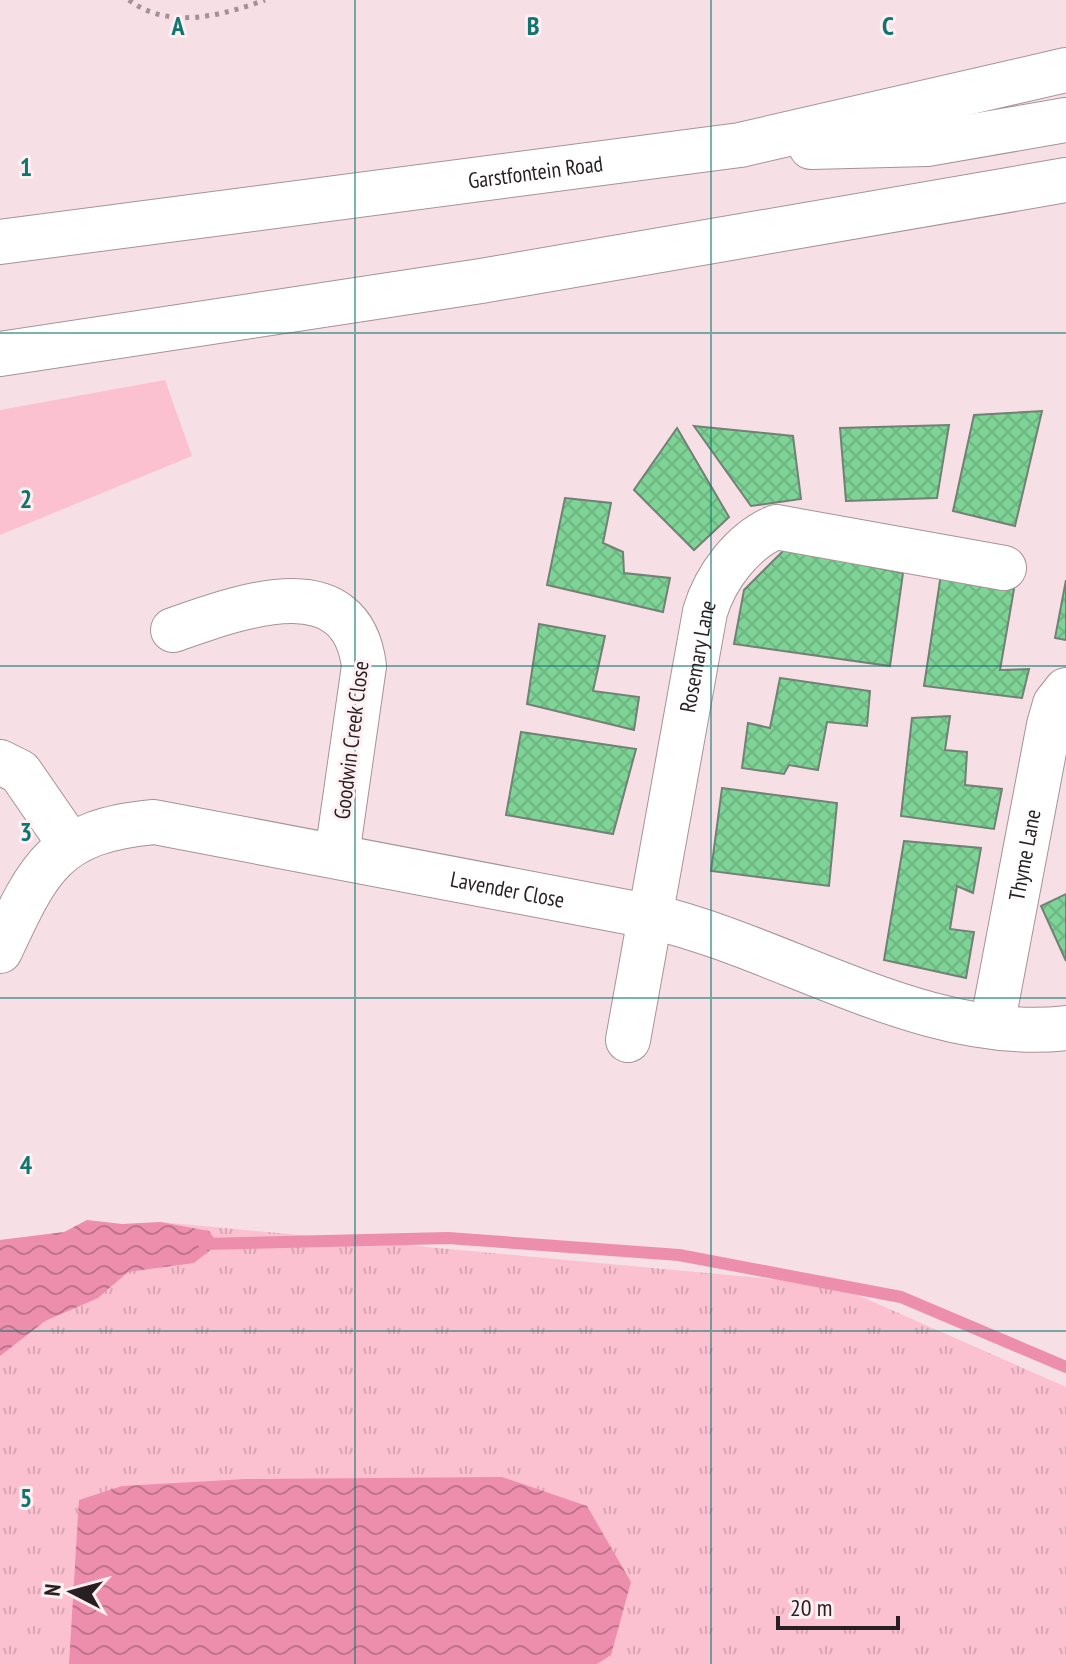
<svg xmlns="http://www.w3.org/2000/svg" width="1066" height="1664" font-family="'PT Sans Narrow',sans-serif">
	<defs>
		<pattern id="park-tufts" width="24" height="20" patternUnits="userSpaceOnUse" patternTransform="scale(2)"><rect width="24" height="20" fill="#fbc1d1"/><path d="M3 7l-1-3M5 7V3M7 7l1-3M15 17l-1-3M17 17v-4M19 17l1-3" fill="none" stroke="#d7a5b3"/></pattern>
		<pattern id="water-waves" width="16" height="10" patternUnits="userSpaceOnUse" patternTransform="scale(2)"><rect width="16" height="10" fill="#ec8eac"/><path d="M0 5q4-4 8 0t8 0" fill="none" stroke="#bf738c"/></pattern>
		<pattern id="building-cross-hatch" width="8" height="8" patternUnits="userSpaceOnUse" patternTransform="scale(2)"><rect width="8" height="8" fill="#7ed396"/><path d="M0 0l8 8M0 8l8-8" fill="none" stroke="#6db581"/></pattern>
	</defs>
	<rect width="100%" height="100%" fill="#f7dfe6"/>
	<polygon fill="#fbc1d1" points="165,380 192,456 0,535 0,410"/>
	<polygon fill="url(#park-tufts)" points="160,1222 835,1285 1066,1387 1066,1664 0,1664 0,1240"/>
	<g fill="url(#water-waves)">
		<polygon points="87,1220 122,1224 160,1222 209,1231 218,1244 194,1263 128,1272 98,1298 45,1321 0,1356 0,1240 64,1232"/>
		<polygon points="502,1477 587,1506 631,1582 611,1655 597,1664 69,1664 79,1500 122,1486 246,1479"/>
	</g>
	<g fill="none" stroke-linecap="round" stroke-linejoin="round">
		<polyline stroke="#ec8eac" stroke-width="12" points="204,1244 448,1238 679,1255 901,1297 1066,1367"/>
	</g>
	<g fill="url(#building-cross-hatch)" stroke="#718175" stroke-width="2">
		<polygon points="1042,411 1015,526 953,511 974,415"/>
		<polygon points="949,425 937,498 846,501 840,428"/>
		<polygon points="694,426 793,436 801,499 751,506"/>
		<polygon points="677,428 729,517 694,550 634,490"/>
		<polygon points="565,498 611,503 603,543 623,552 624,573 670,578 663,612 547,585"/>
		<polygon points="785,549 903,573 890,666 734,644 744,590"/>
		<polygon points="941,574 1014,589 1000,670 1029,669 1022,698 924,686"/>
		<polygon points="1066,580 1066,640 1055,638"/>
		<polygon points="539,624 605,636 593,691 639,697 634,730 527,704"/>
		<polygon points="780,678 870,691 867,726 827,722 818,770 789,765 784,774 742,768 748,723 770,728"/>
		<polygon points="950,716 945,750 967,752 965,785 1002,789 994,829 901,816 912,718"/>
		<polygon points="521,732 636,749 613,834 506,815"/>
		<polygon points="722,788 837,803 829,886 711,871"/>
		<polygon points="904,841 981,848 973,893 957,886 950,929 974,932 966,978 884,960"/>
		<polygon points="1066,894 1066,961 1041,906"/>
	</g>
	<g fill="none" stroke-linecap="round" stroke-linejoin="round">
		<g stroke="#a79298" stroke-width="46">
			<g id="street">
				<path d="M173,630c64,-22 178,-67 191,36l-27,189"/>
				<polyline points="0,762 20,772 69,843"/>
				<path id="s1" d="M0,951c39,-84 55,-120 154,-129l499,95c132,31 273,127 413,111"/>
				<path id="s2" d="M992,1026l57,-301 6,-21 11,-14"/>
				<path id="s3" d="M628,1040l77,-428c10,-34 37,-71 71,-85l228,41"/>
			</g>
		</g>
		<g stroke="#a79298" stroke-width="46">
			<g id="secondary">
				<polyline points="811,147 927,144 1066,120"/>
				<path id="s4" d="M0,242l740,-97 326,-75"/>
				<polyline points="0,354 481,281 1066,180"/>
			</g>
		</g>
		<path stroke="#a39197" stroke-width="5" stroke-dasharray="4 6" stroke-linecap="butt" d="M129,0c39,30 92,16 136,0"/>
		<use href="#street" stroke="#fff" stroke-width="44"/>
		<use href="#secondary" stroke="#fff" stroke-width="44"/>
	</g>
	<path fill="none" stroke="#0f766e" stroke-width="2" stroke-opacity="0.55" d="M355,0v1664M711,0v1664M0,333h1066M0,666h1066M0,998h1066M0,1331h1066"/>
	<g text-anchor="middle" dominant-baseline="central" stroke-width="6" stroke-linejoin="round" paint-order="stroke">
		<g font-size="22" fill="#281f22" stroke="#feeff3">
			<text stroke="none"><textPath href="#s4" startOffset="540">Garstfontein Road</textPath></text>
			<text stroke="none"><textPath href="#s3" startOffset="390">Rosemary Lane</textPath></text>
			<text transform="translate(351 740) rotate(-83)">Goodwin Creek Close</text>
			<text stroke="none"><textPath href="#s2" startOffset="174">Thyme Lane</textPath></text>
			<text stroke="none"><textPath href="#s1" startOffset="576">Lavender Close</textPath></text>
		</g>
	</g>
	<g font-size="26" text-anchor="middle" font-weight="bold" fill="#0f766e" stroke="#feeff3" stroke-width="6" stroke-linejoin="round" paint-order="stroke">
		<text x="178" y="35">A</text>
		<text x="533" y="35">B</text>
		<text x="888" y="35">C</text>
		<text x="26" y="176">1</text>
		<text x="26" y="508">2</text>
		<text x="26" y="841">3</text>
		<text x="26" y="1174">4</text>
		<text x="26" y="1507">5</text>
	</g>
	<g transform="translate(72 1592) rotate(276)" stroke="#feeff3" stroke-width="6" paint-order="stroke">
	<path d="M0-6L14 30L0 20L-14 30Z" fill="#281f22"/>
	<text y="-12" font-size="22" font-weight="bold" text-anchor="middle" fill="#281f22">N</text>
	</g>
	<path d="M778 1616v12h120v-12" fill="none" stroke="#281f22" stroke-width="4"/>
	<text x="790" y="1616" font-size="24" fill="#281f22" stroke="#feeff3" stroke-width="6" paint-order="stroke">20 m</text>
</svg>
